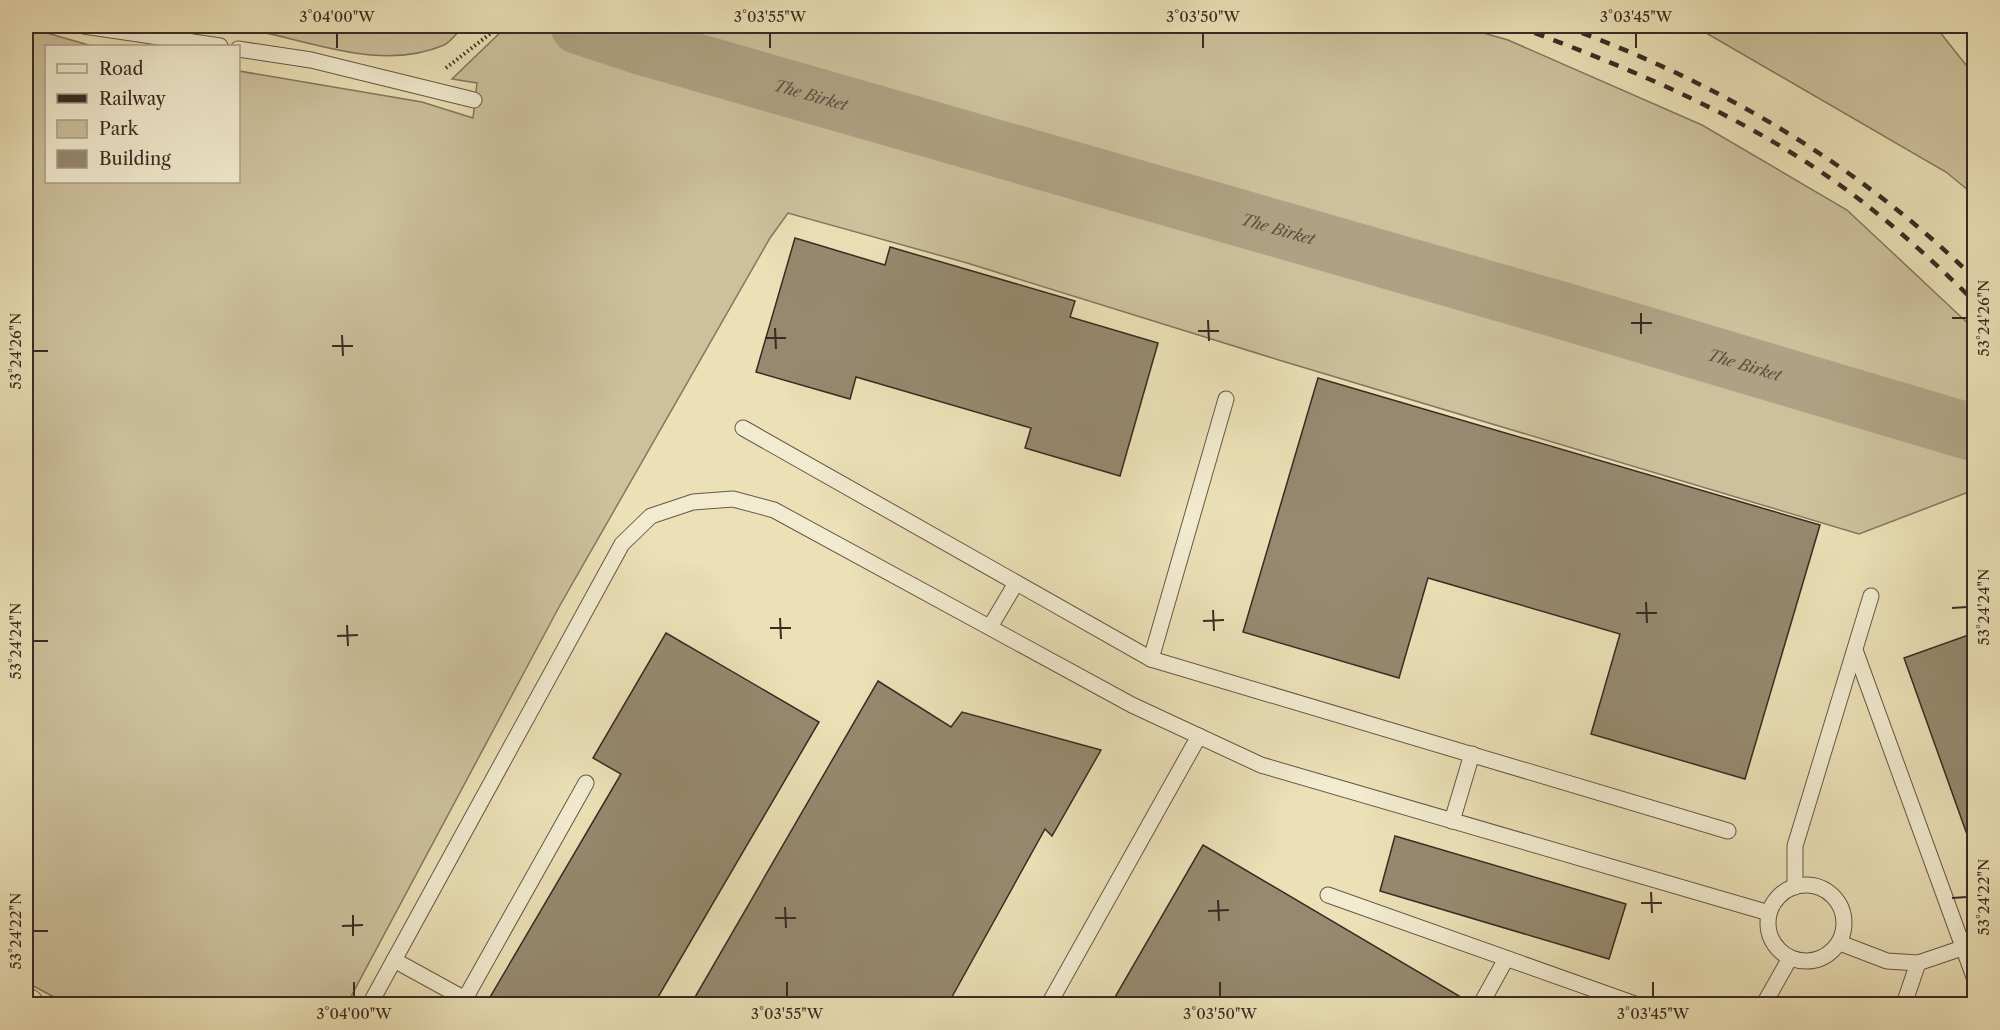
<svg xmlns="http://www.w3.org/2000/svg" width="2000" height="1030" font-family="'Libre Caslon Text',serif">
	<rect width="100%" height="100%" fill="#ebe0b6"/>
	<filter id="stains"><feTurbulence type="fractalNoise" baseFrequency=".00333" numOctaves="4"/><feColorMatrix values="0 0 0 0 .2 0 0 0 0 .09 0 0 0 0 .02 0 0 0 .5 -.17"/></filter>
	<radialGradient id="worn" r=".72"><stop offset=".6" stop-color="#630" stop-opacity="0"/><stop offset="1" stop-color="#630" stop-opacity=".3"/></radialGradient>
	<g fill="#cdc19d" stroke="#847660" stroke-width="1.5">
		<path d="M228,26h236c-6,5 -12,15 -20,19 -69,30 -146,-11 -216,-19z"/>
		<path d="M507,26h52l48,27c288,84 577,164 866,246 167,48 334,97 501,144v47l-115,44 -577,-173 -315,-98 -179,-50 -18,25 -211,369 -212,397h-280l-41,-22v-955l66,19h-46v136h192l1,-111 183,31 51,16 4,-35 -25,-4z"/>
		<polygon points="638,26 1459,26 1508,40 1702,125 1847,210 1974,329 1974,409"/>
		<polygon points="1694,26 1935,26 1974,75 1974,195 1946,172"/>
	</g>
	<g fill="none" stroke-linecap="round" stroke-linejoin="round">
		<path stroke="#afa284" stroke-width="57" id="s1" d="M579,26l58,19 920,264 417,124"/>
	</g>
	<g fill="#96896f" stroke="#3a2a23" stroke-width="1.5">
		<polygon points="795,238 885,265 890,247 1075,301 1070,317 1158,343 1120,476 1025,448 1031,428 856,377 850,399 756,372"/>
		<polygon points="1318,378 1820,525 1745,779 1591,734 1620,634 1428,578 1399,678 1243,632"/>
		<polygon points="666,633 819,722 654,1004 486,1004 621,774 593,758"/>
		<polygon points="1974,633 1974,854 1904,658"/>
		<polygon points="878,681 951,727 962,712 1101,750 1052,836 1045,829 948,1004 691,1004"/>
		<polygon points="1395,836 1626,904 1609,959 1380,891"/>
		<polygon points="1203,845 1466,1000 1464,1004 1111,1004"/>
	</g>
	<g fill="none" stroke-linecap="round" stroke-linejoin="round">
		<g stroke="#665848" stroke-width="17">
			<g id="service">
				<polyline points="84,26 220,46"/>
				<polyline points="238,49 311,60 474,100"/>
				<polyline points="743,428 1151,659 1728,831"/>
				<polyline points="990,627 1016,583"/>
				<polyline points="1855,650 1974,977"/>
				<polyline points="1151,659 1226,399"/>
				<polyline points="1452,821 1472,754"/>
				<circle cx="1806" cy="923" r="38"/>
				<polyline points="1795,887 1795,846 1871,596"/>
				<polyline points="1328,895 1635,1004"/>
				<polyline points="1840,943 1887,961 1918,963 1974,944"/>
				<polyline points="394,960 465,999"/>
				<polyline points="370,1004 622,544 651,516 693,502 733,499 774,510 1132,705 1261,765 1769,913"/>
				<polyline points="462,1004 586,783"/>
				<polyline points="1049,1004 1199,736"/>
				<polyline points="1481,1004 1506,959"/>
				<polyline points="1764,1004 1790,958"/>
				<polyline points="1904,1004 1918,963"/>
			</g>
		</g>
		<g stroke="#665848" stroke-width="32">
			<polyline id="minor" points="26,1003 28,1004"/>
		</g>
		<polyline stroke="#3a2a23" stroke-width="4" stroke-dasharray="1.5 3" stroke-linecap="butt" points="446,68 500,26"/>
		<use href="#service" stroke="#f2ebd0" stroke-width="15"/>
		<use href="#minor" stroke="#f2ebd0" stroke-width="30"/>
		<g stroke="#3a2a23" stroke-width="4.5" stroke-dasharray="10 10" stroke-linecap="butt">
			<path d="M1516,26c114,42 229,90 328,162 47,34 89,73 130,113"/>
			<path d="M1563,26c153,55 295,138 411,252"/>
		</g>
	</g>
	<path fill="none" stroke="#3a2a23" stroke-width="2" d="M337,33v15M770,33v15M1203,33v15M1636,33v15M1641,313v21M1952,318h15M1208,320l1,21M1631,323h21M775,328l1,21M1198,331h21M342,335l1,21M765,338h21M332,346h21M33,351h15M1646,602l1,21M1952,608l15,-1M1213,610l1,21M1636,613h21M780,618l1,21M1203,621l21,-1M347,625l1,21M770,628h21M337,636l21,-1M33,641h15M1651,892l1,21M1952,898l15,-1M1218,900l1,21M1641,903h21M785,907l1,21M1208,911l21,-1M353,915v21M775,918h21M342,926l21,-1M33,931h15M354,982v15M787,982v15M1220,982v15M1653,982v15"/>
	<g text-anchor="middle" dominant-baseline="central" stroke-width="6" stroke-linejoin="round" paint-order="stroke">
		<g font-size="16" font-style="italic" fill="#5d4e40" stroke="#f2ebd0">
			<text stroke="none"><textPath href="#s1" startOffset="242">The Birket</textPath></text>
			<text stroke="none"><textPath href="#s1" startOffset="728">The Birket</textPath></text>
			<text stroke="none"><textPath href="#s1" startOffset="1214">The Birket</textPath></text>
		</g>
	</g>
	<rect width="2000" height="1030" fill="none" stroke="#ebe0b6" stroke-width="66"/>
	<rect x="45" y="45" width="195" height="138" fill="#f2ebd0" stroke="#a89e8b" stroke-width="1.5"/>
	<rect x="57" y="64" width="30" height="9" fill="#f2ebd0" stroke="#a89e8b" stroke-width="1.5"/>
	<text x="99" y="75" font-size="18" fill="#3a2a23">Road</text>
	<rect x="57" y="94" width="30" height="9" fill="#3a2a23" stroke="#a89e8b" stroke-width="1.5"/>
	<text x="99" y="105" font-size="18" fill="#3a2a23">Railway</text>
	<rect x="57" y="120" width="30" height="18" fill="#cdc19d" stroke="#a89e8b" stroke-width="1.5"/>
	<text x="99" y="135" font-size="18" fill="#3a2a23">Park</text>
	<rect x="57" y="150" width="30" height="18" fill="#96896f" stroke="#a89e8b" stroke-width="1.5"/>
	<text x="99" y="165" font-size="18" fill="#3a2a23">Building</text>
	<rect x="33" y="33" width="1934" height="964" fill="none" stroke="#3a2a23" stroke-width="2"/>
	<g font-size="15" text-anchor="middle" fill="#3a2a23">
		<text x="337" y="22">3°04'00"W</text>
		<text x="770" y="22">3°03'55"W</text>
		<text x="1203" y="22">3°03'50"W</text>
		<text x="1636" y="22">3°03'45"W</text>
		<text transform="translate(1984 318) rotate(-90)" y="5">53°24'26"N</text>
		<text transform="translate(16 351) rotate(-90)" y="5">53°24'26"N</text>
		<text transform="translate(1984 607) rotate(-90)" y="5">53°24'24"N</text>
		<text transform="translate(16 641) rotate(-90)" y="5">53°24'24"N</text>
		<text transform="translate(1984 897) rotate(-90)" y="5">53°24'22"N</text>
		<text transform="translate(16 931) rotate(-90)" y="5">53°24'22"N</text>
		<text x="354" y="1019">3°04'00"W</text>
		<text x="787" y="1019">3°03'55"W</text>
		<text x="1220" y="1019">3°03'50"W</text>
		<text x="1653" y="1019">3°03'45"W</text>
	</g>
	<rect width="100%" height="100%" filter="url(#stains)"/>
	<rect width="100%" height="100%" fill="url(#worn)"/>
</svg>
